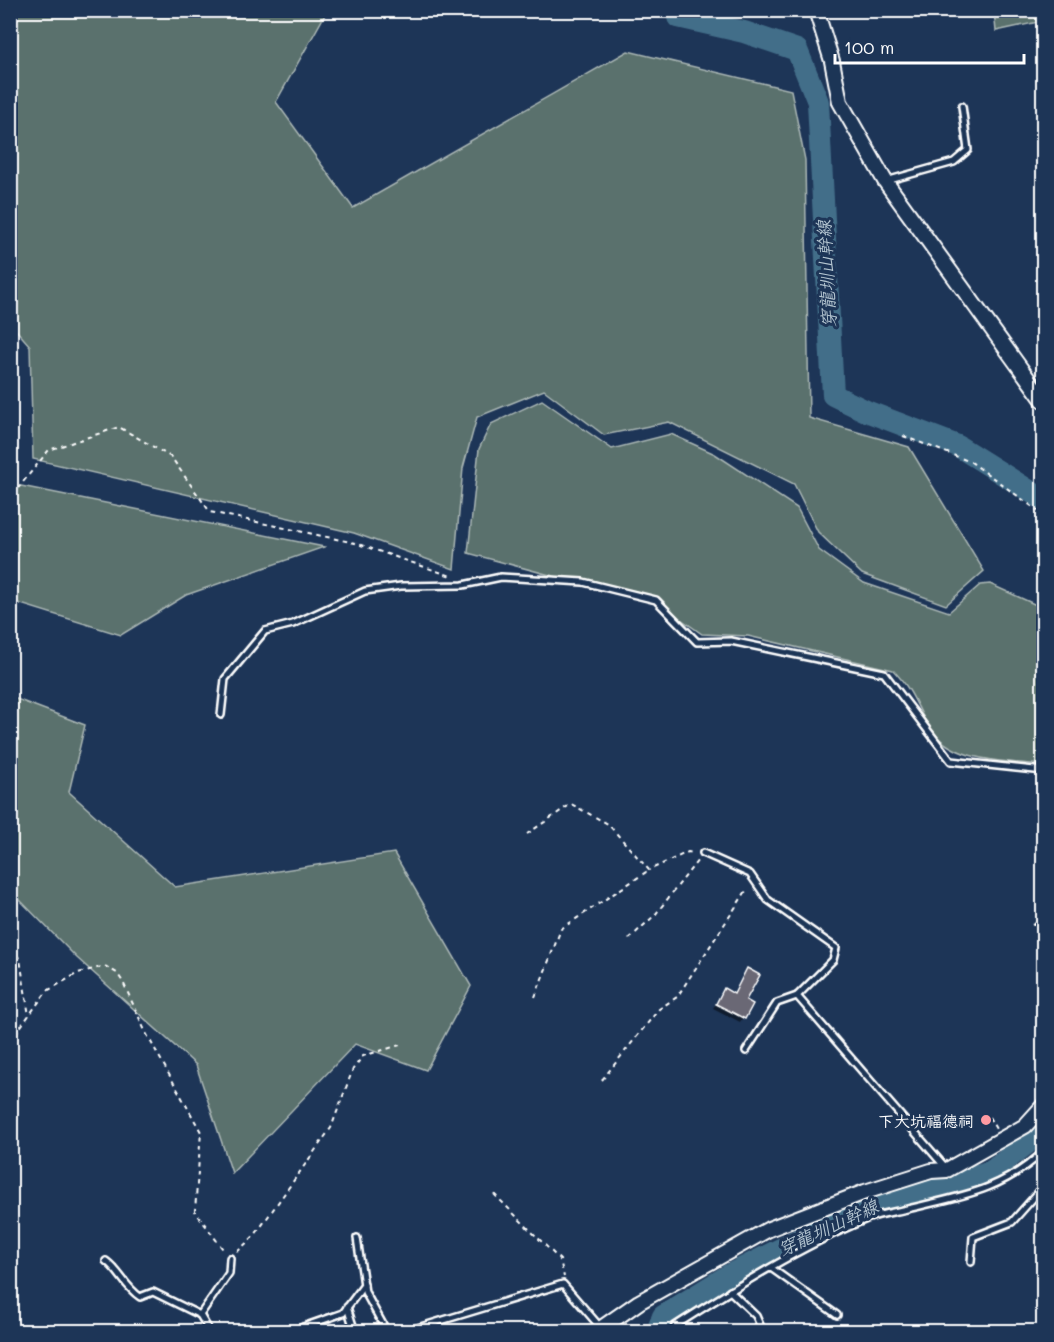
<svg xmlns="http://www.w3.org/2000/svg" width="1054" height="1342" font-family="Mali,'LXGW WenKai TC',sans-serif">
	<rect width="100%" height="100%" fill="#1d3557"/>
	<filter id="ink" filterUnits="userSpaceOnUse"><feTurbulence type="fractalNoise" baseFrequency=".0167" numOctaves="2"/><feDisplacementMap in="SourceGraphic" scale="12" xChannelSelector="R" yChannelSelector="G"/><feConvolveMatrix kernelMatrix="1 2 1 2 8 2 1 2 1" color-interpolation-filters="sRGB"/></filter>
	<g filter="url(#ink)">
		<g fill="#5a716d" stroke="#acb8b6" stroke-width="1.5">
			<polygon points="10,11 327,11 276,102 353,208 628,51 791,90 805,160 809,418 909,447 984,571 946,605 862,574 818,532 794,484 669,422 604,435 544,390 477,417 463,468 454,569 354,533 33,459 30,346 10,323"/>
			<polygon points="994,11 1043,11 1043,21 996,31"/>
			<path d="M542,400l70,49 59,-15 44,20 82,54 22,42 45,33 85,29 31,-27 10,-1 53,24v157c-39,-4 -93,-2 -116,-41 -13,-23 -14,-33 -34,-54l-145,-34 -46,-2 -41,-29 -193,-52 11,-104 12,-25z"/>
			<polygon points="21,486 324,547 186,595 121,635 11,601 11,493"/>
			<polygon points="11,697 85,725 69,792 175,887 394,853 471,986 426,1070 355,1044 232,1173 196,1065 77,958 11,891"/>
		</g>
		<polygon fill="#0007" points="747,970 744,1001 751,1005 740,1022 713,1008 725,990 733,995"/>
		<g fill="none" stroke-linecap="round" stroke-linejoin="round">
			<g stroke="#436e89" stroke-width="22">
				<polyline points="677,10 678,17 744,32 797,50 818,102 833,395 866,411 958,446 1044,500"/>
				<polyline points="657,1332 663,1316 729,1275 868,1205 992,1171 1044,1130"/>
			</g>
		</g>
		<polygon fill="#6a6775" stroke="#fff" stroke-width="1.5" points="747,968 760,975 746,1000 753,1004 745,1019 716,1004 724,988 734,994"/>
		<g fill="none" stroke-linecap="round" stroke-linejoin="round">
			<g stroke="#fff" stroke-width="10">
				<g id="lane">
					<polyline points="886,181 954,162 968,150 962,106"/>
					<polyline points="221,715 225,679 265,631 293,624 365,591 401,586 463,585 501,577 583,582 656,600 697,642 731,641 884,673 951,761 1044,771"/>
					<polyline points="703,853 750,874 768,900 836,948 833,960 797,996 946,1168"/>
					<polyline points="746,1051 777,1003 797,996"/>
					<polyline points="357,1238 365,1292 387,1332"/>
					<path d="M106,1261c14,10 18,25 34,36l13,-5 47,23"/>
					<polyline points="971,1262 973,1237 1012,1222 1044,1186"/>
					<polyline points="771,1268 837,1315"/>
					<polyline points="730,1291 756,1316 763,1332"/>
					<polyline points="347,1307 355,1332"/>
					<polyline points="303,1327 343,1313 364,1285"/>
					<polyline points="210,1332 200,1315 229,1273 230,1258"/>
					<polyline points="404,1332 563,1284 601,1328 620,1332"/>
					<path d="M672,1332l3,-6c61,-39 125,-79 192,-107 12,-5 27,-7 40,-10 54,-13 95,-18 137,-58"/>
				</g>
			</g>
			<g stroke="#fff" stroke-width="18">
				<g id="secondary">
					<polyline points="816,10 832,61 840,102 885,181 1044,401"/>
					<polyline points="596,1332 639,1302 769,1229 865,1192 931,1171 947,1170 1025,1126 1044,1105"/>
				</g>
			</g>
			<g stroke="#fff" stroke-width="2" stroke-dasharray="4.5 4.5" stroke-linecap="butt">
				<polyline points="903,436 971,462 1044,515"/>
				<polyline points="10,493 15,492 49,450 119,427 171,457 210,512 355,543 451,576"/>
				<polyline points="527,834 571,804 608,824 649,870 688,852 694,853"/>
				<polyline points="1032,925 1044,919"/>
				<polyline points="629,939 655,915 698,860"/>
				<polyline points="10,948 20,959 29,1016"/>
				<polyline points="535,997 561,929 649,870"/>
				<polyline points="10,1041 47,991 78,973 105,966 117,973 123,982 146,1033 201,1132 195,1211 225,1252"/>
				<polyline points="602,1080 659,1009 677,997 748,888"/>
				<polyline points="989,1117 996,1129"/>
				<polyline points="494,1194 560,1260 564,1277"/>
				<polyline points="237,1252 255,1235 331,1128 353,1069 363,1056 400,1045"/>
			</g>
			<use href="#lane" stroke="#1d3557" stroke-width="5"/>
			<use href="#secondary" stroke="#1d3557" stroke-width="14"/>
		</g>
	</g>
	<circle fill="#ff9aa2" stroke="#1d3557" stroke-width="2" cx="986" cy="1120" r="6"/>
	<g text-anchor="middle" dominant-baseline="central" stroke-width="6" stroke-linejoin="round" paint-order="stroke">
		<g font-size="16" fill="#fff" stroke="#1d3557" text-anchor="end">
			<text x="974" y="1120">下大坑福德祠</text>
		</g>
		<g font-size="18" font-style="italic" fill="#b4c5d0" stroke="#1d3557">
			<text transform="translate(826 274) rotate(-93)">穿龍圳山幹線</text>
			<text transform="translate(828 1227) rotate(-25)">穿龍圳山幹線</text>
		</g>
	</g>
	<rect width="1054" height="1342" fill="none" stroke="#1d3557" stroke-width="36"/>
	<rect x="18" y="18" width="1018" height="1306" fill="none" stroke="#fff" stroke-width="2" filter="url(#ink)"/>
	<path d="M835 54v9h189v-9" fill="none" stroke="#ffffff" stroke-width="3"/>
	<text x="844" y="54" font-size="18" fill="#ffffff" stroke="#1d3557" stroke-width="4.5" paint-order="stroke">100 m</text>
</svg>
